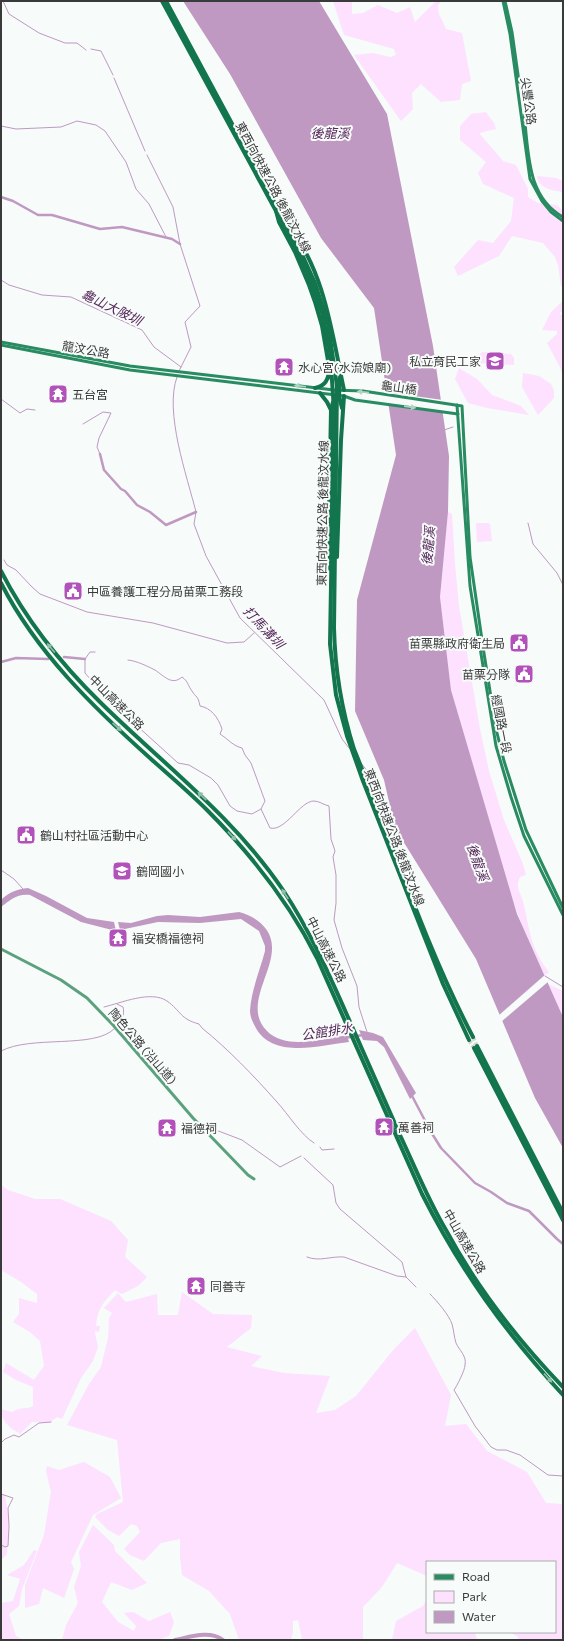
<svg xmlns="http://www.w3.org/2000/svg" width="564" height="1641" font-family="Commissioner,'Noto Sans TC',sans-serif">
	<rect width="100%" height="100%" fill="#f7fbf9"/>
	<g fill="#fde1ff">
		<polygon points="333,1 352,1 352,14 363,13 378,5 397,13 410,7 415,22 436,1 441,1 438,6 439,14 446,29 462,33 471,81 462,84 460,100 441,102 421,84 412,93 413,109 401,121 354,55 373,53 390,57 396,55 394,49 344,35"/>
		<polygon points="486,112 494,123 496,129 479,133 503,161 516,165 528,189 528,197 538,203 557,205 563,211 563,286 561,286 558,265 555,257 543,243 512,236 499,256 458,276 454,267 478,240 493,243 511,221 514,198 483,184 478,173 486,162 460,140 460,126 471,114"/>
		<path d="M537,176l19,2 7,3v11c-11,-2 -24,-3 -26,-16z"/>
		<polygon points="563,301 563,310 559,314 563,315 563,376 560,367 547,343 557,334 557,331 542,330 551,312"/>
		<polygon points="482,352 511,354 514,358 514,365 477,363 477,360 479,360 479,355"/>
		<polygon points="459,368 477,379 492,395 521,406 529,415 487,408 468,403 455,379"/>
		<polygon points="523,373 539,376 551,384 554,390 554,398 538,415 522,387"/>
		<path d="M448,512l4,2 3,50 4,42 21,123 9,42 15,49 19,44 3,11 -6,2c-5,10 0,15 3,24 7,29 7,47 26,71l-4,4 -21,-45 -25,-69 -48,-172 -11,-93z"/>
		<polygon points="476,523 488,523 490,524 492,541 477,542"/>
		<polygon points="548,984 563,991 563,1017"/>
		<path d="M1,1185l7,5 27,9h25l35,15 16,7 17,19 -3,17 22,20 -9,9 -16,8 -7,-4c-11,11 -18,19 -19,36h4l-1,6 -4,-1v2l3,14 -5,14 -12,17 -19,41 -5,-2 -8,6 -17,-1 -12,12c-9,-6 -19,-12 -19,-25l11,3c9,-6 15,-2 21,-6v-19l-17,-7 -13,-8 3,-9 28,17 10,-14 -4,-25 -10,-9 -17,-10 6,-8v-16l18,5v-9l-16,-12 -20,-12z"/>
		<polygon points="182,1292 213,1314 252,1315 251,1328 227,1347 262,1356 251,1366 284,1373 330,1376 316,1413 335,1410 356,1396 394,1349 415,1328 451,1395 445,1426 466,1424 487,1451 527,1472 546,1503 563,1504 563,1620 561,1619 563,1623 563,1640 519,1640 517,1636 509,1632 555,1632 555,1562 427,1562 427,1576 397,1563 382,1587 363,1607 363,1640 302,1640 298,1620 293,1621 293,1632 291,1640 239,1640 230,1614 209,1591 182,1575 180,1557 180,1539 161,1543 144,1561 130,1555 124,1549 140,1532 137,1526 131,1524 119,1536 108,1530 95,1517 97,1514 123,1502 117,1440 67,1425 89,1384 101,1367 108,1338 109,1318 112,1313 104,1308 118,1293 126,1302 157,1294 158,1315 178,1315"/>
		<polygon points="84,1462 110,1477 121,1498 93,1515 71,1562 74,1569 64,1598 43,1588 39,1604 25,1608 25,1585 44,1535 51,1492 46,1471 47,1466 59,1470"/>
		<polygon points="1,1494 5,1495 9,1520 7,1554 1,1560"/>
		<polygon points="93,1525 114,1545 115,1551 147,1583 132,1590 111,1582 102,1602 118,1622 134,1631 136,1626 124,1613 133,1612 149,1621 170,1612 174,1622 169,1636 158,1640 62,1640 66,1625 78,1603 74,1587 81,1566 79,1552"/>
		<polygon points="34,1550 37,1551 22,1589 19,1606 9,1614 16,1636 23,1640 1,1640 1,1603 13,1601 20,1579 7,1575 24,1565"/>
		<polygon points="427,1600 427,1632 475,1632 477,1640 392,1640 396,1621 423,1606"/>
	</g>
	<g fill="#bf99c2">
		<polygon points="183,1 319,1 387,114 433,346 449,456 448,512 440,597 451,690 517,914 563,1017 563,1148 535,1098 476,959 395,828 384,780 355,711 357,600 396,455 374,308 321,238 230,74"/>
		<path d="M28,888l18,8 41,22 27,4 2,9 -35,-9 -51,-27c-12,-2 -20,5 -29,12v-7c8,-8 16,-11 27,-12z"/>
		<path d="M239,912c16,4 33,16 33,35 1,27 -29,60 -5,84 7,8 21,11 31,11 16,0 33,-4 49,-7l2,7c-27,3 -73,17 -92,-12 -3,-6 -7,-12 -7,-19 1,-20 10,-41 15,-60v-5l-6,-15 -18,-12 -41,4 -42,-1 -38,8 -2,-8 13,1 26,-7 11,-1 32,2z"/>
		<polygon points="359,1030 373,1033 383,1037 416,1093 410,1099 384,1047 377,1041 363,1040"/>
	</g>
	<g fill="#f7fbf9">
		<polygon points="385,392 443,400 444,412 386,404"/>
		<polygon points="546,974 549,981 501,1022 498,1016"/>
	</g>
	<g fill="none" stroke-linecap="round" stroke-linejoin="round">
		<g stroke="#bf99c2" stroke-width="1">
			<polyline points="3,1 9,14 39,33 65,43 77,43 86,50"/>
			<polyline points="91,49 101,51 113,75"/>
			<polyline points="114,78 145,151"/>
			<polyline points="1,126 16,129 61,127 77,121 96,125 105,131 126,162 136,189 149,204 166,237"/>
			<polyline points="147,155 173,207 180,244 200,306 185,322 191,347 179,371"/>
			<polyline points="1,280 9,285 42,295 71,297 142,330 154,347 181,367"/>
			<path d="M177,377c-13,35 10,99 19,135l-2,12 12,32 34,62 84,82 18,39 7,9"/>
			<polyline points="1,399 20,413 27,409 35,410"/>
			<polyline points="83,424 103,412 111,413 99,438 97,447 100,454"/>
			<polyline points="444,430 453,427"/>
			<polyline points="528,523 533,544 557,573 563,585"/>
			<polyline points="4,560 7,565 16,570 32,587 40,594 87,612 153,623 227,643 244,642 254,633"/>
			<path d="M128,660c9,1 19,6 27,10 9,6 17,16 27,7 6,4 6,9 10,14 4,7 6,4 8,15 11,2 18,11 22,23l-2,5c8,5 13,12 22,14l3,7 6,8 14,38 -4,8 9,19c15,4 30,-27 44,-27 5,0 10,4 15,5l2,33 4,12 -2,6 3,18v28l-2,17 8,28 15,38 2,21 8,25"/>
			<polyline points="91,680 85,673 85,659 90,652 95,652"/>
			<polyline points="94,683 110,697 135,724 178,763 189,765 211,778 218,785 230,806 237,811 252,814 261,809"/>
			<path d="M361,763c13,15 20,36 31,54"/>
			<polyline points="1,870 14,879 23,889"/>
			<polyline points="545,976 563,987"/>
			<path d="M104,1007c17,-4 47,-17 63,-6 14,10 13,18 32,23l3,4c26,21 52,48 75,74 11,12 24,33 37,41"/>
			<path d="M116,1026c6,-6 9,-11 7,-19l-6,-3"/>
			<path d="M1,1051c30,-16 93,-2 113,-22"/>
			<polyline points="208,1127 242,1140 280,1167 301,1156"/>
			<polyline points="320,1147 322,1150 334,1149"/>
			<polyline points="304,1158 333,1185 336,1203 340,1209 402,1262 406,1277 416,1287"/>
			<path d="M307,1257c12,5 24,-1 37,0l53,19 9,1"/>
			<path d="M430,1294c7,7 19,21 22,30 2,7 2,13 4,19 3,7 11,13 9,22 0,5 -8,21 -11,25l21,36 16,21 6,3h9l14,5 28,20 15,1"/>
			<polyline points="1,1443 5,1439 14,1435 19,1437 39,1423 51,1422"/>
			<polyline points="1,1494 13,1498 8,1508 9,1526 8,1546 5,1547 1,1545"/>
		</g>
		<g stroke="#bf99c2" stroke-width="2.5">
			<polyline points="1,197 13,201 38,215 52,215 100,229 122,227 172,239 180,244"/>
			<polyline points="100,454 104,470 121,489 125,491 137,505 150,512 166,525 196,512"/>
			<polyline points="64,657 85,659"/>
			<polyline points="1,662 16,658 48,659"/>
			<polyline points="344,1038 363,1035"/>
			<polyline points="411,1094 431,1132 441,1148 475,1183 491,1192 507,1203 529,1211 557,1239 563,1244"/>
		</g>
		<path stroke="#bf99c2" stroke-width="4" d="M175,1640c15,-3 35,-10 48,0"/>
		<g stroke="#d1d5d3" stroke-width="4" stroke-dasharray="4 2" stroke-linecap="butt">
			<polyline points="473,1037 477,1046"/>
			<polyline points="469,1040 474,1048"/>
		</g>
		<polyline stroke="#5ba17e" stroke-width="3" points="1,949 61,980 87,998 113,1025 193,1118 248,1175 254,1179"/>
		<g stroke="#298b61" stroke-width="3">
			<polyline points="503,1 510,34 530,179 542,201 551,212 563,221"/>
			<polyline points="505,1 512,32 519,82"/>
			<path d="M524,115c5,37 2,81 39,102"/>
			<polyline points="1,342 130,366 334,390 363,391 462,406 470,557 483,647 496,729 504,761 526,830 563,908"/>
			<polyline points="1,345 130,370 344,396 355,400 458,414"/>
			<polyline points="457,405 470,586 496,746 511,797 524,836 563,915"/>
		</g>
		<g stroke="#13754e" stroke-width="4">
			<polyline points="162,1 276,211 279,222 295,252 309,285 315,302 322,326 331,378"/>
			<path d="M287,224c38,46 45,110 57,166"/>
			<polyline points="340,377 339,396 342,408"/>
			<path d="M315,388c9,-2 12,-6 14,-15"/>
			<polyline points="320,393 327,402 331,410 329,515 330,569"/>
			<polyline points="331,410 333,402"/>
			<polyline points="337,557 341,440 344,396"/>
			<path d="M1,571c25,49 60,93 100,132 62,61 132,113 182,187 26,39 45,82 64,125 18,40 35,80 53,120 15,32 28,65 46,95 31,58 72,110 117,157"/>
			<path d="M1,583c35,69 93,125 150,176 19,17 38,33 56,51 44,44 82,92 110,148l105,236c39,77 83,138 141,201"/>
			<polyline points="477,1046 563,1213"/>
			<polyline points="474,1048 563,1220"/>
		</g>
		<g stroke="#13754e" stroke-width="4">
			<path d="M166,1l134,249 15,33 13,41 9,62 -3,242c1,43 7,80 20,121 39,96 71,196 119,288"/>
			<polyline points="276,211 298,251 312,284 322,313 330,351 334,410 330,644 336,695 347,736 363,781 443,984 469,1040"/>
		</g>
	</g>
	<defs><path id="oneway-solid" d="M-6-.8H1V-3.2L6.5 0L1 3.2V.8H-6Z"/></defs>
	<g fill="#afd4c4">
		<use href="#oneway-solid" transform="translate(300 386) rotate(-173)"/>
		<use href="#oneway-solid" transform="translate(363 392) rotate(-174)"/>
		<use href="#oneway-solid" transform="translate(410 407) rotate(8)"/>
	</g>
	<g fill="#90bfac">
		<use href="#oneway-solid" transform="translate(51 648) rotate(-130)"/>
		<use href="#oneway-solid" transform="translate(117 727) rotate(43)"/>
		<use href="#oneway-solid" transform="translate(202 796) rotate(-136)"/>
		<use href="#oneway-solid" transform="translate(232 836) rotate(47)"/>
		<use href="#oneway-solid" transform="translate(285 894) rotate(-123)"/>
		<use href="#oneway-solid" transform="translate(548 1378) rotate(48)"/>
	</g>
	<defs>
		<g id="school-square" transform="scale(1)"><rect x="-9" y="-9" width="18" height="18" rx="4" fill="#b151b9" stroke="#f7fbf9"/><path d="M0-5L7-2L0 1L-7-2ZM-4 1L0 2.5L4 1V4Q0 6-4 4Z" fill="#fff"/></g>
		<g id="temple-square" transform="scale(1)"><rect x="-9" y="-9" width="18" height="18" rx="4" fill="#b151b9" stroke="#f7fbf9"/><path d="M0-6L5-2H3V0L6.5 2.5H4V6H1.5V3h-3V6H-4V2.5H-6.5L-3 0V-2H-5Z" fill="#fff"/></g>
		<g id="civic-square" transform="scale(1)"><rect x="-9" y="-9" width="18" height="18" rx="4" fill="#b151b9" stroke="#f7fbf9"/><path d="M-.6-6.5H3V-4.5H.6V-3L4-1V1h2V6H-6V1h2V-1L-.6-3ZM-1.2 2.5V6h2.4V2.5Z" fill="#fff"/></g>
	</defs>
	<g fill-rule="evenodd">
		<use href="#school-square" x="495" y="361"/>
		<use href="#temple-square" x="284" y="367"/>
		<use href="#temple-square" x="58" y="394"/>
		<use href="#civic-square" x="73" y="591"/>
		<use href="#civic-square" x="519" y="643"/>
		<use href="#civic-square" x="524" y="674"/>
		<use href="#civic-square" x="26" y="835"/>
		<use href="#school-square" x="122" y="871"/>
		<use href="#temple-square" x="118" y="938"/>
		<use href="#temple-square" x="384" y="1127"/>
		<use href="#temple-square" x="167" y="1128"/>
		<use href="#temple-square" x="196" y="1286"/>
	</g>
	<g text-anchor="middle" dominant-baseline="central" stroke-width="4" stroke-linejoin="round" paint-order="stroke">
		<g font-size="12" fill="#393b3a" stroke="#f7fbf9">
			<text transform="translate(529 101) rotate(82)">尖豐公路</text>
			<text transform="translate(274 187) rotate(62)">東西向快速公路 後龍汶水線</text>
			<text transform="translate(86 349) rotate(10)">龍汶公路</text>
			<text transform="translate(399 387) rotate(8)">龜山橋</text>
			<text transform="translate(322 513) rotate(-89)">東西向快速公路 後龍汶水線</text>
			<text transform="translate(117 702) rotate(45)">中山高速公路</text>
			<text transform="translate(502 724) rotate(79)">經國路一段</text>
			<text transform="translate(395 837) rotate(69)">東西向快速公路 後龍汶水線</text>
			<text transform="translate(327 949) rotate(63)">中山高速公路</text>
			<text transform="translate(143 1046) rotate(49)">陶色公路 (沿山道)</text>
			<text transform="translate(465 1241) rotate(60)">中山高速公路</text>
		</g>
		<g font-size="12" fill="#393b3a" stroke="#f7fbf9" text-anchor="start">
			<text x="481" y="361" text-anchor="end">私立育民工家</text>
			<text x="298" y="367">水心宮(水流娘廟)</text>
			<text x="72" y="394">五台宮</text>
			<text x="87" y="591">中區養護工程分局苗栗工務段</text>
			<text x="505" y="643" text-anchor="end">苗栗縣政府衛生局</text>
			<text x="510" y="674" text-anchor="end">苗栗分隊</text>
			<text x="40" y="835">鶴山村社區活動中心</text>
			<text x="136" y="871">鶴岡國小</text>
			<text x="132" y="938">福安橋福德祠</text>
			<text x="398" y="1127">萬善祠</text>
			<text x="181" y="1128">福德祠</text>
			<text x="210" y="1286">同善寺</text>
		</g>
		<g font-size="13" font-style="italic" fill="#542558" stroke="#f7fbf9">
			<text x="330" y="133">後龍溪</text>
			<text transform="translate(112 307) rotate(26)">龜山大陂圳</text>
			<text transform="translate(428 546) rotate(-85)">後龍溪</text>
			<text transform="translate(264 627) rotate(47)">打馬溝圳</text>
			<text transform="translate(478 862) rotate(70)">後龍溪</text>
			<text transform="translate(327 1031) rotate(-9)">公館排水</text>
		</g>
	</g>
	<rect width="564" height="1641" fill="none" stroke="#393b3a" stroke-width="4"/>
	<rect x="426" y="1561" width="130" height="72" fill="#f7fbf9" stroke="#abaead"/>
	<rect x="434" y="1574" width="20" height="6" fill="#298b61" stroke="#abaead"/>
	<text x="462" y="1581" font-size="12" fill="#393b3a">Road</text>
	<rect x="434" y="1591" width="20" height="12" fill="#fde1ff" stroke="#abaead"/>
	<text x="462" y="1601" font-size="12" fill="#393b3a">Park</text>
	<rect x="434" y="1611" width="20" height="12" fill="#bf99c2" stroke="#abaead"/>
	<text x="462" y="1621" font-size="12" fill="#393b3a">Water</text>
</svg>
